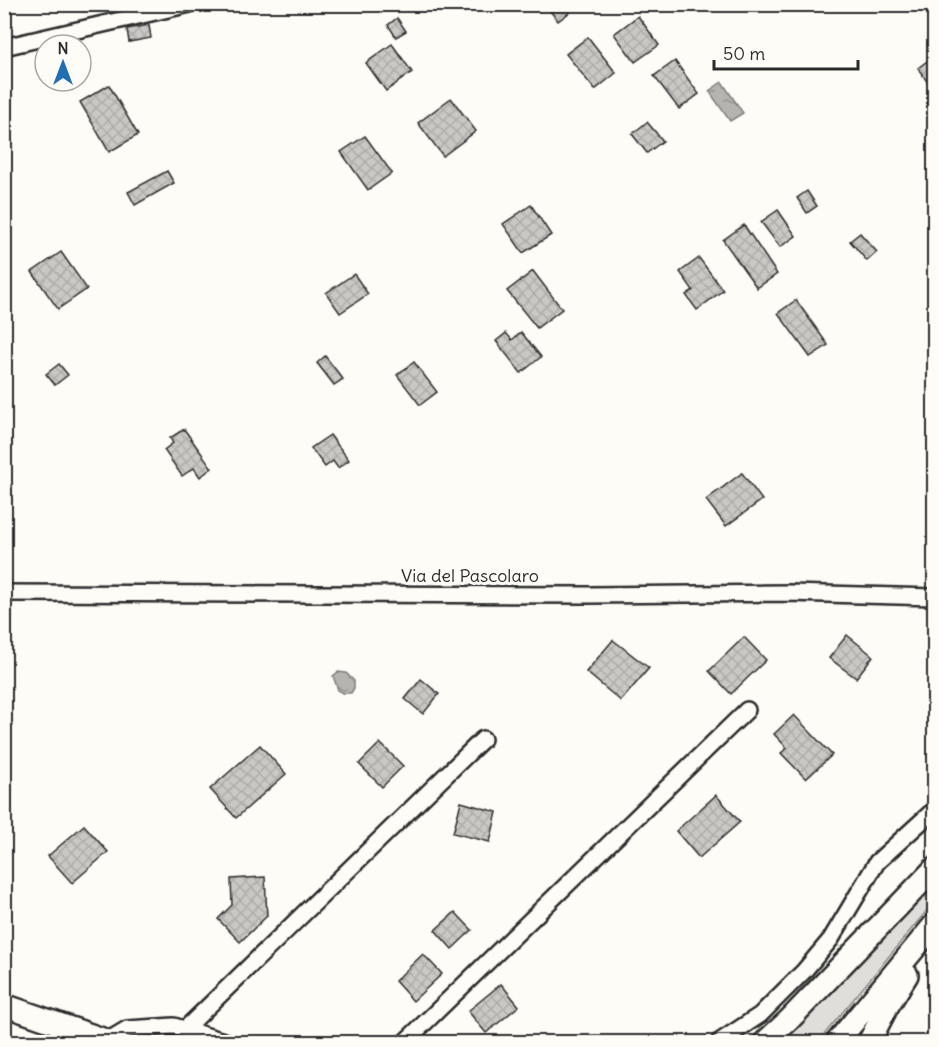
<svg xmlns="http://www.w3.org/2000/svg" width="939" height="1047" font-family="Delius,sans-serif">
	<defs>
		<pattern id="water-ripples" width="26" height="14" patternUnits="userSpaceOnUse" patternTransform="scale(1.5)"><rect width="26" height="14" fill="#b5b4b1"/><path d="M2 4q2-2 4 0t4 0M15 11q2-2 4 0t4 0" fill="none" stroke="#939390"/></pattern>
		<pattern id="building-cross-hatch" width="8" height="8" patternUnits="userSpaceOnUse" patternTransform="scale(1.5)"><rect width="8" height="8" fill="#c9c8c4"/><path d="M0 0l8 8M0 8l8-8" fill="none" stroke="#adaca9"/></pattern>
	</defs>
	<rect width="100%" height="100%" fill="#fdfcf7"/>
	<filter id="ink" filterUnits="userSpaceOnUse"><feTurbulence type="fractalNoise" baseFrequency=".0167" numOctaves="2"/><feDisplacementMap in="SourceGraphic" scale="12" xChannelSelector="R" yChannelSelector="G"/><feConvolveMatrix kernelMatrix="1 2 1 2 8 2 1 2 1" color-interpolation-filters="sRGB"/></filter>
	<g filter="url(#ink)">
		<polygon fill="#dfdeda" stroke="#858482" stroke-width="1.5" points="934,884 934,902 818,1042 778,1042 792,1031"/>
		<g fill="url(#water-ripples)" stroke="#7e7d7b" stroke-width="1.5">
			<polygon points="722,82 743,113 730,121 709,91"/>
			<polygon points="338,672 346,673 354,681 354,688 351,693 343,693 338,690 333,676"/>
		</g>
		<g fill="url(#building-cross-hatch)" stroke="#2b2b2b" stroke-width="1.5">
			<polygon points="535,4 564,4 570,12 558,21 546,6 539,11"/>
			<polygon points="926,4 934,4 934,17"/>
			<polygon points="638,16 659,45 635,62 614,34"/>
			<polygon points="397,18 406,31 396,37 388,25"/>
			<polygon points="149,25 151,38 129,42 127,29"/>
			<polygon points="588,37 616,73 595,90 566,54"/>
			<polygon points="392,44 412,72 386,91 366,63"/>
			<polygon points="934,56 934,92 918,68"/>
			<polygon points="675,61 699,94 679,109 654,76"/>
			<polygon points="109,85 138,135 109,152 80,102"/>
			<polygon points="451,98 476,131 443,156 418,123"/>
			<polygon points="647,122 663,141 647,153 632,134"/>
			<polygon points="365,136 392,173 368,190 341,152"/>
			<polygon points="167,171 174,183 135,205 128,192"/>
			<polygon points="807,191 817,206 807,213 797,198"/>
			<polygon points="531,205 551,235 523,253 503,224"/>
			<polygon points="778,210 796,236 780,247 761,222"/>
			<polygon points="744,225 777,274 757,288 723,240"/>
			<polygon points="860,233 877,252 867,261 850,241"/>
			<polygon points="61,252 87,289 58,309 32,272"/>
			<polygon points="699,258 723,290 697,310 686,295 693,290 680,272"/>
			<polygon points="533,271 562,309 537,328 507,291"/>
			<polygon points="354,274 368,294 340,313 326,293"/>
			<polygon points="796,300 828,345 810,357 778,313"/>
			<polygon points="521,332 541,357 521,373 496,341 506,333 512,340"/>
			<polygon points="325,356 343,379 334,385 317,363"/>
			<polygon points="414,362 437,392 420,405 397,375"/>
			<polygon points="59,364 68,375 55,385 46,374"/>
			<polygon points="184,429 212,468 200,477 194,468 182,476 164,450 173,443 170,438"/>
			<polygon points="330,435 349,460 338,468 333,461 325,467 311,448"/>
			<polygon points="742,473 762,500 726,526 706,500"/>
			<polygon points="847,635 873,656 856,678 829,658"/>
			<polygon points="744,637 766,660 731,694 709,671"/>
			<polygon points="613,640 649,668 621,701 586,672"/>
			<polygon points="421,679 439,694 423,714 405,699"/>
			<polygon points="794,715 832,755 806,779 781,753 787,748 774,734"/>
			<polygon points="380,743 403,766 382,787 359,764"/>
			<polygon points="260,745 286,774 236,818 210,789"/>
			<polygon points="716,795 740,822 699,858 676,831"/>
			<polygon points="461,802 497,812 490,842 453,833"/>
			<polygon points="84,825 108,852 72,883 48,856"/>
			<polygon points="265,877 267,916 240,942 218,919 232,905 231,879"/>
			<polygon points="455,912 472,930 452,949 435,930"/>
			<polygon points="423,954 442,974 413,1001 395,981"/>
			<polygon points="501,984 519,1006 486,1033 468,1011"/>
		</g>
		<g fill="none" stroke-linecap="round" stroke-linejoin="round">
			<g stroke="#2b2b2b" stroke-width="20">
				<g id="minor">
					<polyline points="4,47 190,4"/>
					<polyline points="4,593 589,595 789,593 934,597"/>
					<polyline points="185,1029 483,739"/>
					<polyline points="107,1041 127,1029 174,1026 227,1042"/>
					<polyline points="405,1042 747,710"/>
					<polyline points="719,1042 760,1015 804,971 831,939 877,862 934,810"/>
				</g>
			</g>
			<g stroke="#2b2b2b" stroke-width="26">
				<g id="secondary">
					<polyline points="4,1005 111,1042"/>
					<polyline points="765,1042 789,1020 934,869"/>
					<polyline points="837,1042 934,925"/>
					<polyline points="869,1042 887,1007 907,975"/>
				</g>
			</g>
			<use href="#minor" stroke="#fdfcf7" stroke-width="15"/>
			<use href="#secondary" stroke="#fdfcf7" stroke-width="21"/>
		</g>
	</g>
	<g text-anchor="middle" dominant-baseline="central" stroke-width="6" stroke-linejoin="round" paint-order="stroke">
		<g font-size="18" fill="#2b2b2b" stroke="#fdfcf7">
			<text x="470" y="575">Via del Pascolaro</text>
		</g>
	</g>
	<rect width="939" height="1047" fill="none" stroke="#fdfcf7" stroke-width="24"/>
	<rect x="12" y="12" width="915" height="1023" fill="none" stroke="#2b2b2b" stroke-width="2" filter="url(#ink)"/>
	<g transform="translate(63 63)"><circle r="28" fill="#fdfcf7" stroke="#a9a8a5" stroke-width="1.5"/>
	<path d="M0-4.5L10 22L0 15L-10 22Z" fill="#1f6fb2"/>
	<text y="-9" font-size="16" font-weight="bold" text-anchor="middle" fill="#2b2b2b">N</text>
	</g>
	<path d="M714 60v9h144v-9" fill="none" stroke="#2b2b2b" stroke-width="3"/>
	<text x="723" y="60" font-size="18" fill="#2b2b2b" stroke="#fdfcf7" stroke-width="4.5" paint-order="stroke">50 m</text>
</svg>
